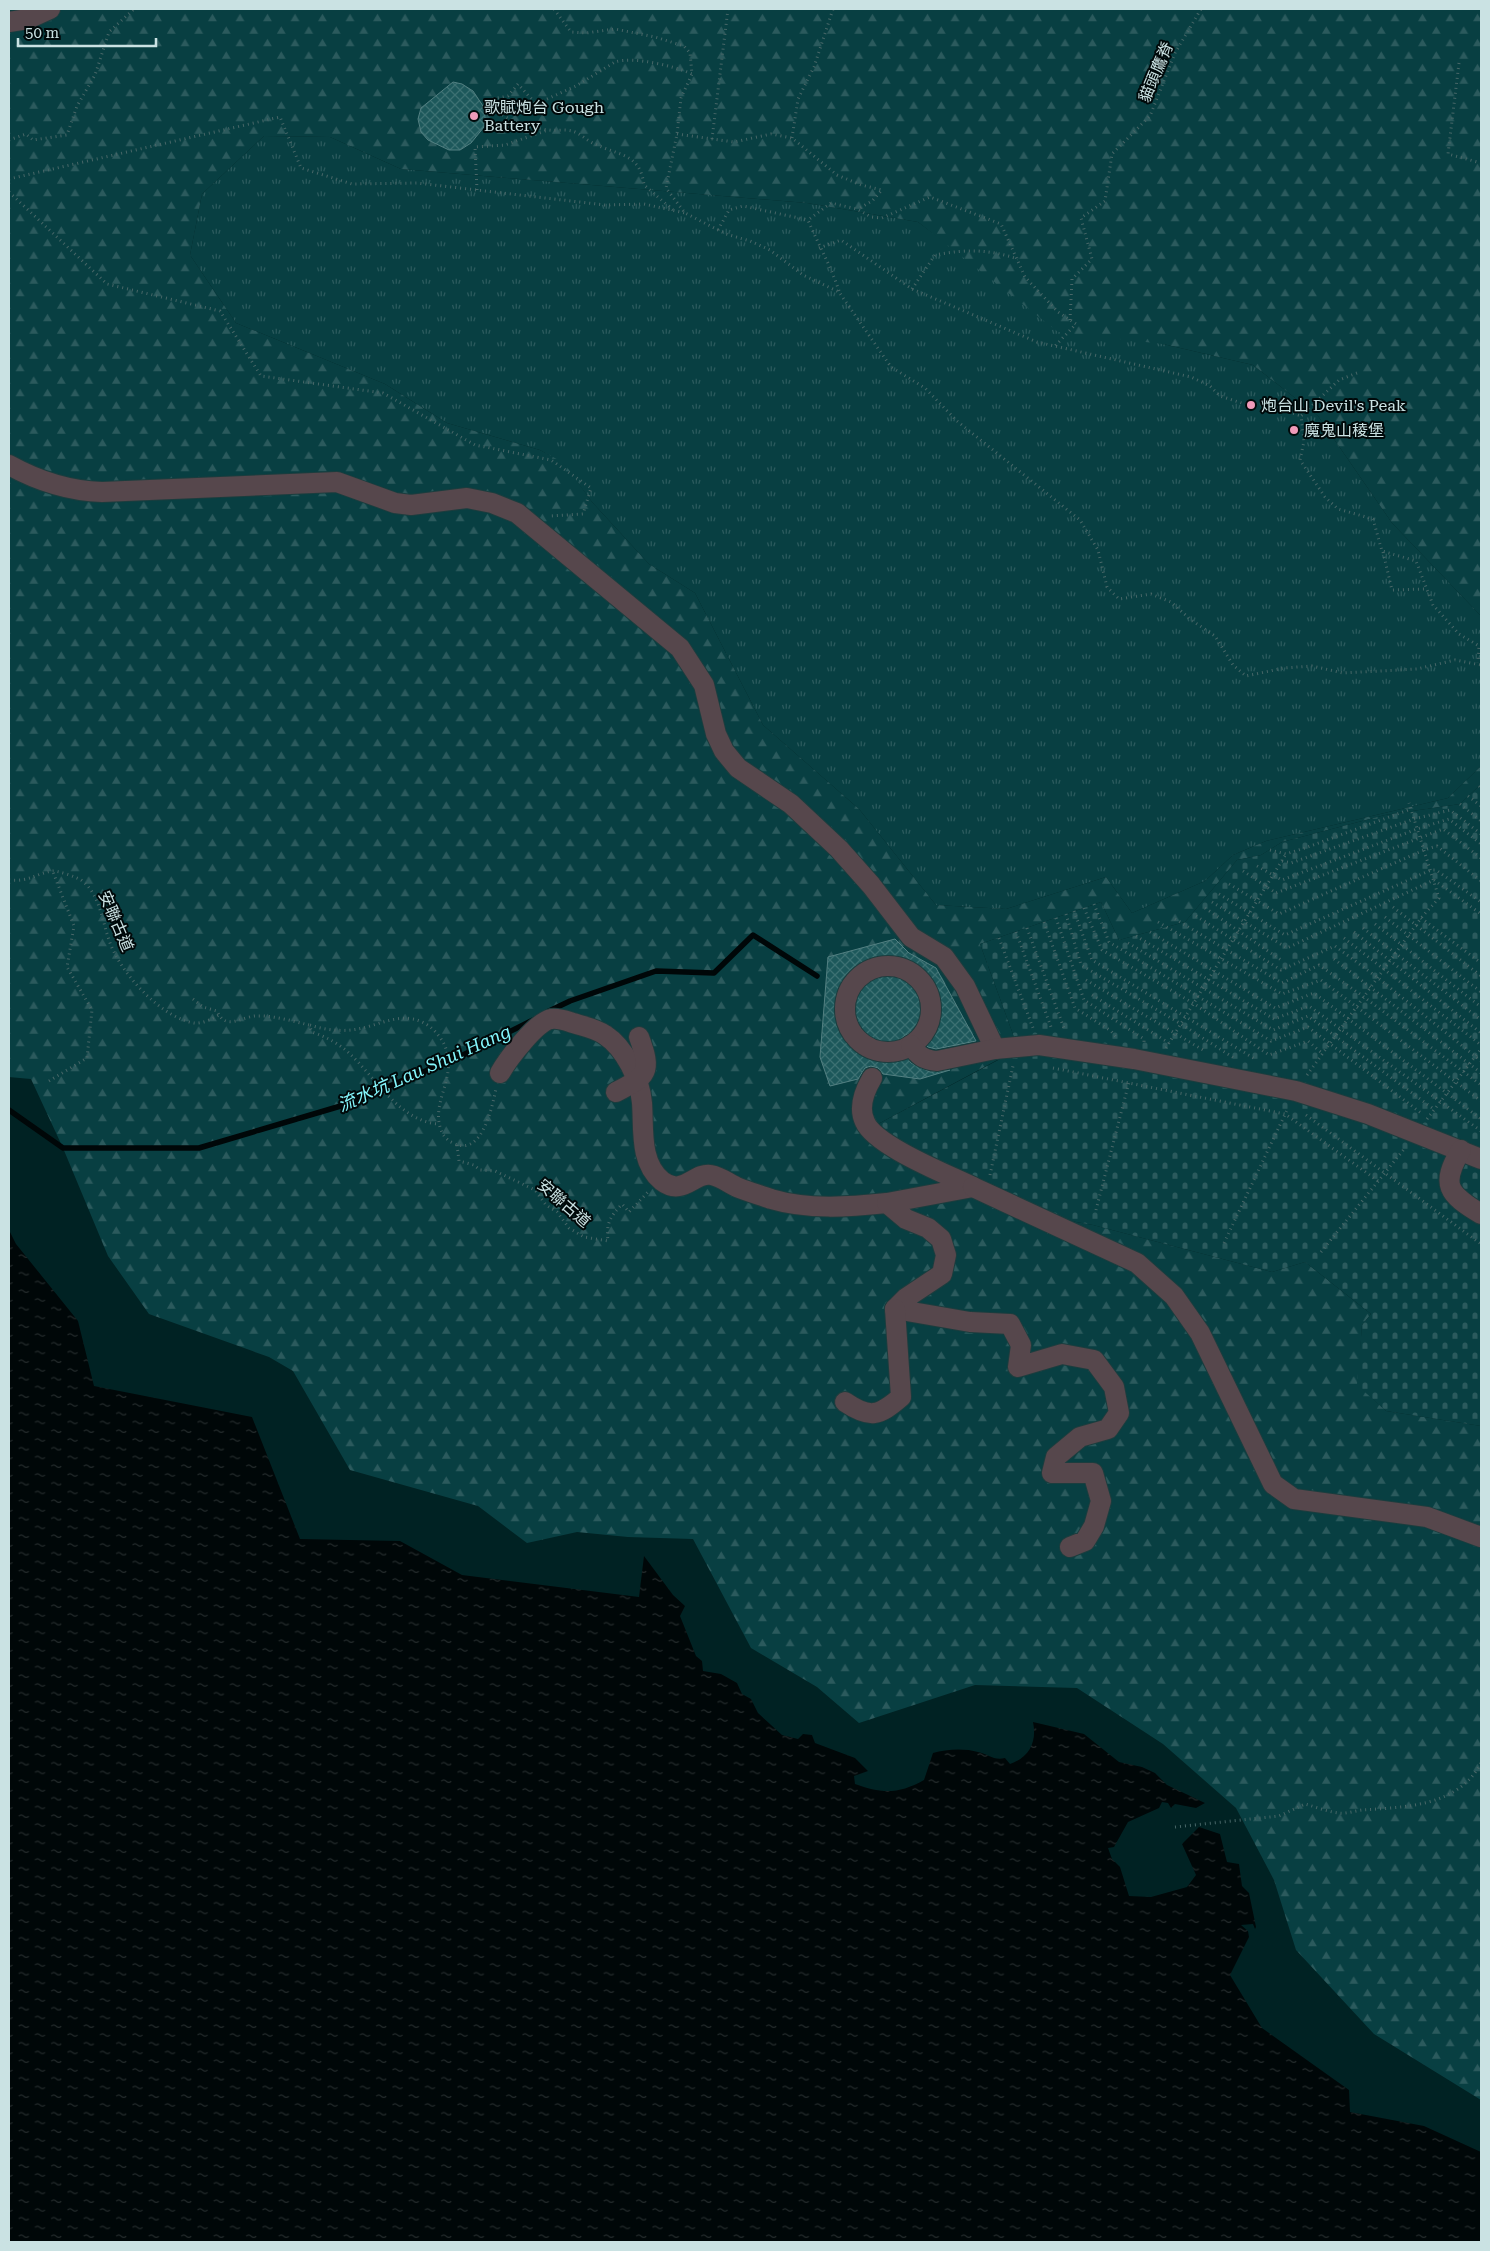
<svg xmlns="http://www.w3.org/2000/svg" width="1490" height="2251" font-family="'Roboto Serif','Noto Sans TC',serif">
	<defs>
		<pattern id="grass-tufts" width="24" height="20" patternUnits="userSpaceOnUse" patternTransform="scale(1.25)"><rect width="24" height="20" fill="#083f42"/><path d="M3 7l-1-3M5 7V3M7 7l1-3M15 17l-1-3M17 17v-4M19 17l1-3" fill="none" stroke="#2b5a5d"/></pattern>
		<pattern id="forest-firs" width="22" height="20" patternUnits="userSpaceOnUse" patternTransform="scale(1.25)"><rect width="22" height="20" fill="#083f42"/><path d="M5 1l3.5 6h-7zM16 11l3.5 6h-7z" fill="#2b5a5d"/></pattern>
		<pattern id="cemetery-stones" width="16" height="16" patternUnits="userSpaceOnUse" patternTransform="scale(1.25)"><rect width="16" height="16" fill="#083f42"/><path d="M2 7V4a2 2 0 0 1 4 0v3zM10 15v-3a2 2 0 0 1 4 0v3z" fill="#2b5a5d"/></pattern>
		<pattern id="water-ripples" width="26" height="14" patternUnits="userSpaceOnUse" patternTransform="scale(1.25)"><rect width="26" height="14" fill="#000708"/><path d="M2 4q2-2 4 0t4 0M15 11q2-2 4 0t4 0" fill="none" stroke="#242b2c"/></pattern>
		<pattern id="building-cross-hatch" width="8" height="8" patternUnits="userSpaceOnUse" patternTransform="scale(1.25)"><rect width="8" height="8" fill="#1d585b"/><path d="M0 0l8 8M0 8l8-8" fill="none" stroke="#3c7072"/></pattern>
	</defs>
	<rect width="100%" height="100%" fill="#002223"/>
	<polygon fill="url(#grass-tufts)" points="264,136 330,137 401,169 807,203 918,222 982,270 1163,344 1253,365 1318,416 1392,523 1481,616 1481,766 1448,798 1266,841 1233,855 1205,881 1132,913 1106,877 1006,909 936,905 859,809 763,725 695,593 649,564 592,502 564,464 540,450 447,423 385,384 236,323 190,255 202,194"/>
	<polygon fill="url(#forest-firs)" points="9,9 1481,9 1481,616 1392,523 1318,416 1253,365 1163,344 1058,332 918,222 807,203 401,169 330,137 264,136 202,194 190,255 236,323 385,384 447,423 540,450 564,463 592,502 649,564 695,593 763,725 859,809 936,905 1006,909 1106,877 1132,913 1205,881 1233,855 1266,841 1448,798 1481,766 1481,784 1460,804 1385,815 1282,842 1261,855 1237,860 1185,922 1119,940 1101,902 980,944 1014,1037 1001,1058 865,1131 998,1208 1093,1225 1272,1272 1305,1262 1371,1314 1362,1325 1358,1385 1386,1411 1481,1426 1481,2100 1374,2034 1296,1950 1274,1880 1236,1808 1163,1744 1077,1688 975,1685 859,1723 817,1687 751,1648 693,1539 628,1537 577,1532 527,1543 478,1506 350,1470 293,1371 269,1357 149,1314 108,1256 63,1148 31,1079 9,1077"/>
	<polygon fill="url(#cemetery-stones)" points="1481,784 1481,1426 1386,1411 1357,1385 1362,1325 1371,1314 1305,1262 1272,1272 1093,1225 998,1208 865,1131 1002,1058 1014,1037 980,944 1101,902 1119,940 1185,922 1237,860 1261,855 1282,842 1385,815 1460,804"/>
	<path fill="url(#water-ripples)" d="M9,1230l7,14 62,77 16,65 158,31 48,122 100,2 62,34 177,22 5,-41 29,39 12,11 -5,10 16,40 6,5 1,10 18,3 16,9 5,11 9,5 7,14 24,22 16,4 5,-5 9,1 3,8 40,15 13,13 -14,5 1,8c27,10 44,10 69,-4l9,-27c13,-4 32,-5 45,-1 10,2 16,9 27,6l5,6c20,-7 27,-23 23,-42l51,12 35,28 23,5 13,6 12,12 38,18 -9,5 -21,-4 -4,4 -3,-5 -6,-1 -3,6 -31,14 -14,25 -6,1 4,11 8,8 9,29 22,1 36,-10 9,-12 -14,-31 17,-17 21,7 7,28 12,2 3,22 7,7 7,34 -1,2 -2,-5 -12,1 7,6 1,6 -19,38 32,53 87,62 1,22 74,14 57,26v90h-1472z"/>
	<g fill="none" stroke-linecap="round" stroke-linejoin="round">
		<g stroke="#000708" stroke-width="5.5">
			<polyline points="547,1012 570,1001 656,971 714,973 753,935 817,976"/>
			<polyline points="9,1110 63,1148 199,1148 344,1105 459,1057 535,1019"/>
		</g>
	</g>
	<g fill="url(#building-cross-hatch)" stroke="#538082">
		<polygon points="453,82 462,84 473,91 485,109 485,119 484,127 471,143 460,150 449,150 428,140 421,132 418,119 421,108"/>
		<polygon points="895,939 909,953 936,968 976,1041 936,1049 928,1047 917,1035 910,1033 904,1036 899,1045 911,1063 930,1072 950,1070 920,1079 883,1074 878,1068 871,1066 865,1068 858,1079 830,1086 820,1057 828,957"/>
	</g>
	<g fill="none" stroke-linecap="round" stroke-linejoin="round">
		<g stroke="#1c3d3e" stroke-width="22">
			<g id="minor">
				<polyline points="9,22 28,19 50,9"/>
				<path d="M9,465c29,16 60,26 93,27l235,-10 58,21 16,2 56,-7 25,5 25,10 163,135 24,37 12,49 8,17 14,17 53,36 48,45 32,36 40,52 33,20 21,29 30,63"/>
				<circle cx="888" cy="1009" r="43"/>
				<path d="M911,1045c7,11 13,15 26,16l58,-12 44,-4 95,14 162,32 72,23 113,45"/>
				<path d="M500,1073c8,-14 36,-51 51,-54 7,-1 13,1 19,3 11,4 25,6 35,13 20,13 35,44 37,68 2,25 -3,59 20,78 21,16 32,-9 49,-6 11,2 18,9 28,13 10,4 21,7 32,11 37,11 78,8 116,4"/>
				<path d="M872,1078c-7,12 -14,30 -7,44 10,24 84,53 108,65l-86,16 19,16 22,9 13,11 5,16 -4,19 -36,24 -11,11 75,13 40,2 11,21 -3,22 44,-13 32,6 20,27 5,26 -11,16 -28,8 -24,20 -4,16h41l8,28 -7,25 -9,15 -15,6"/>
				<path d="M616,1092c32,-16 36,-20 23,-55"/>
				<path d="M1461,1150c-21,35 -13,44 20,64"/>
				<polyline points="973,1187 1137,1263 1174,1296 1200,1333 1273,1484 1294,1499 1427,1517 1481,1537"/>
				<path d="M845,1402c25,17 34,14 56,-5l-6,-88"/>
			</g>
		</g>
		<g stroke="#486768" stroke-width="3" stroke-dasharray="1 4" stroke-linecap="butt">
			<polyline points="554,9 571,32 586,33 615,29 655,37 684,46 690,53 692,74 681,98 677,134 666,188 685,213 726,234 750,241 770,250 803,275 839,292 891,367 925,388 957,421 1080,520 1098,550 1107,587 1119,599 1151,594 1171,602 1191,620 1215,636 1233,665 1246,676 1284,668 1312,666 1343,673 1417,669 1455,660 1481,665"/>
			<polyline points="1459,63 1448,154 1481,163"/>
			<polyline points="677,134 734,142 771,134 792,138 837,175 861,185 882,190 872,201 858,209"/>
			<polyline points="792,138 798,99 814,67 833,9"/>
			<polyline points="712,139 728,9"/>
			<polyline points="9,140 26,134 33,140 67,135 77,106 95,75 109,32 134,9"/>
			<polyline points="9,179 280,117 301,168 352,184 417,183 605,205 644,204 685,213"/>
			<polyline points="477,190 475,147 505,145 548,130"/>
			<polyline points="9,192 107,284 220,311 261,376 383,393 475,445 551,460 591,488 583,514 550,516"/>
			<path d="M673,210l-29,-25c-4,-32 -25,-29 -49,-41 -8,-3 -15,-11 -23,-13 -7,-2 -16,0 -23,-1 -25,-2 -48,-13 -66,-29l25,-5 10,-12 18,20 40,-18 39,-24c18,-6 59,4 77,12"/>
			<polyline points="718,230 729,210 743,206 808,220"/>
			<polyline points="819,248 841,240 912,289 1037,342 1191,377 1210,386 1220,396 1251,406 1266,404 1301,416"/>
			<path d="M912,289l23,-34c32,-6 52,-6 83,4"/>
			<path d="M839,291c-8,-25 -21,-47 -31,-71l23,-17 26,6 14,8 11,1 48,-21 71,27 24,53 33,35 18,12 -21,22"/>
			<polyline points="1070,320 1072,279 1092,259 1081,218 1105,201 1112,154 1150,116 1175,53 1201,9"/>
			<polyline points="1357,373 1339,380 1301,416 1304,441 1300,460 1325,497 1338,509 1373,519 1382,551 1416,561 1433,605 1459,634 1479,646 1478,663"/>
			<polyline points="1383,552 1392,590 1425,589"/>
			<polyline points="1479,786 1481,788"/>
			<polyline points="1468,796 1481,806"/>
			<polyline points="1460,804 1481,821"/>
			<polyline points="1270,850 1286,854 1305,848 1411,809"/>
			<polyline points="1282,861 1291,863 1414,819 1450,810 1481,834"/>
			<polyline points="1257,866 1282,880 1417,829 1449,819 1481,844"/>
			<polyline points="1243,871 1276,893 1443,829 1481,858"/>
			<path d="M9,880c22,2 27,-7 44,-9 6,0 23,6 28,9 22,16 21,49 33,72 13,27 49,66 80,71 8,1 18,-4 25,-8 9,14 23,2 36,1 17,-1 37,5 54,9l3,7c14,5 26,11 37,21 26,24 51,69 90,71"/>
			<polyline points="1229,884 1279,914 1424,850 1437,846 1481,881"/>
			<polyline points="1219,894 1285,935 1431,870 1436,870 1481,902"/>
			<polyline points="1212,902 1287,948 1434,880 1481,914"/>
			<polyline points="1094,904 1109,942 1271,1041 1308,1027 1421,1113"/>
			<polyline points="1393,907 1481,976"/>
			<polyline points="1084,908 1102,950 1193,1003 1269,1055 1308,1041 1323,1054"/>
			<polyline points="1205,908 1281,960"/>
			<polyline points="1074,911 1092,960 1255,1059"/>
			<polyline points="1066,914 1081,965 1181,1024 1234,1058"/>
			<polyline points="1196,916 1281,970 1335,946 1378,978 1481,1061"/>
			<polyline points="1385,917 1481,992"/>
			<polyline points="1056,918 1084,1000 1144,1039 1144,1043"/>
			<polyline points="1421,918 1481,963"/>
			<polyline points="1175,919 1282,983 1319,965 1364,997 1481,1085"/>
			<polyline points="1044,922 1075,1008 1111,1031 1117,1038"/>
			<polyline points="1158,922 1282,994 1321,980 1481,1101"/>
			<polyline points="1375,924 1481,1007"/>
			<polyline points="1027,928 1065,1031"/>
			<polyline points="1363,928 1481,1020"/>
			<polyline points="1016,932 1051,1027"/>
			<polyline points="1150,932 1275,1008 1314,993 1481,1119"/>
			<polyline points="1354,932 1481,1033"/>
			<polyline points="1136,936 1274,1019 1309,1006 1481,1131"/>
			<polyline points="999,938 1033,1028"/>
			<polyline points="1344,938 1481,1045"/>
			<polyline points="1128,943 1273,1030 1308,1016 1435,1110"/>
			<polyline points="1334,959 1481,1073"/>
			<polyline points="1086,980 1203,1050"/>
			<polyline points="1092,995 1169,1043"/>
			<polyline points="193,999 203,1007 217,1011 219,1015"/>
			<path d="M310,1025c15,5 32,7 48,4 22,-4 44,-18 66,-6 8,4 15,12 19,19 17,32 -11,56 -3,85 2,7 6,13 13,16 29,15 39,-36 43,-54"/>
			<polyline points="1166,1048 1286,854"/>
			<polyline points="1053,1068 1285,1114 1378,1181"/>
			<polyline points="1307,1075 1421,918 1439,898 1409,803"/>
			<polyline points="49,1081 87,1058 92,1010 67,967 74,926 53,872"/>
			<polyline points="1306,1115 1481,1244"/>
			<polyline points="1427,1119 1481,1049"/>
			<path d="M457,1145l2,16 15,4 6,5 15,1 40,19 11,15 11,7 12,16 15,9 24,4c-2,-18 2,-24 14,-37l7,8 19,-20"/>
			<polyline points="990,1175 1013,1066"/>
			<polyline points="1096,1210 1129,1082"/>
			<polyline points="1224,1243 1288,1108"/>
			<polyline points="1321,1252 1405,1148"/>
			<path d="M1175,1827l104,-11 26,-12c11,3 23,8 34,9 7,1 15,-2 23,-3 43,-3 96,-3 119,-47"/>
		</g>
		<use href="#minor" stroke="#56474c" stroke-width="20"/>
	</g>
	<g fill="#ef9ab9" stroke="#00090a" stroke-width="2">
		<circle cx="474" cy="116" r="5"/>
		<circle cx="1251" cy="405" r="5"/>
		<circle cx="1294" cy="430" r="5"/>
	</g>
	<g text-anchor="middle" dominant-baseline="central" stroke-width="4" stroke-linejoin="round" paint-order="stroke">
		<g font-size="16" fill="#cae2e3" stroke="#00090a">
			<text transform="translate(1156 72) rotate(-67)">貓頭鷹脊</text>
			<text transform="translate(116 921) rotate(67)">安聯古道</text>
			<text transform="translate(564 1203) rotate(41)">安聯古道</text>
		</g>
		<g font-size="16" fill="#cae2e3" stroke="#00090a" text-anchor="start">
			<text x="484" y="107">歌賦炮台 Gough<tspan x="484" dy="18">Battery</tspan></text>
			<text x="1261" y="405">炮台山 Devil's Peak</text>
			<text x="1304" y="430">魔鬼山稜堡</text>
		</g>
		<g font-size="18" font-style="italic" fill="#84f7fd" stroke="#00090a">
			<text transform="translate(424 1068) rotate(-24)">流水坑 Lau Shui Hang</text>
		</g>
	</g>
	<rect width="1490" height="2251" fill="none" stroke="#cae2e3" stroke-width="20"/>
	<path d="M18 38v8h138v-8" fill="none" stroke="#cae2e3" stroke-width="2.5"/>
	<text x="25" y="38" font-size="15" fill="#cae2e3" stroke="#00090a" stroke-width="4" paint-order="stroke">50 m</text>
</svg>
